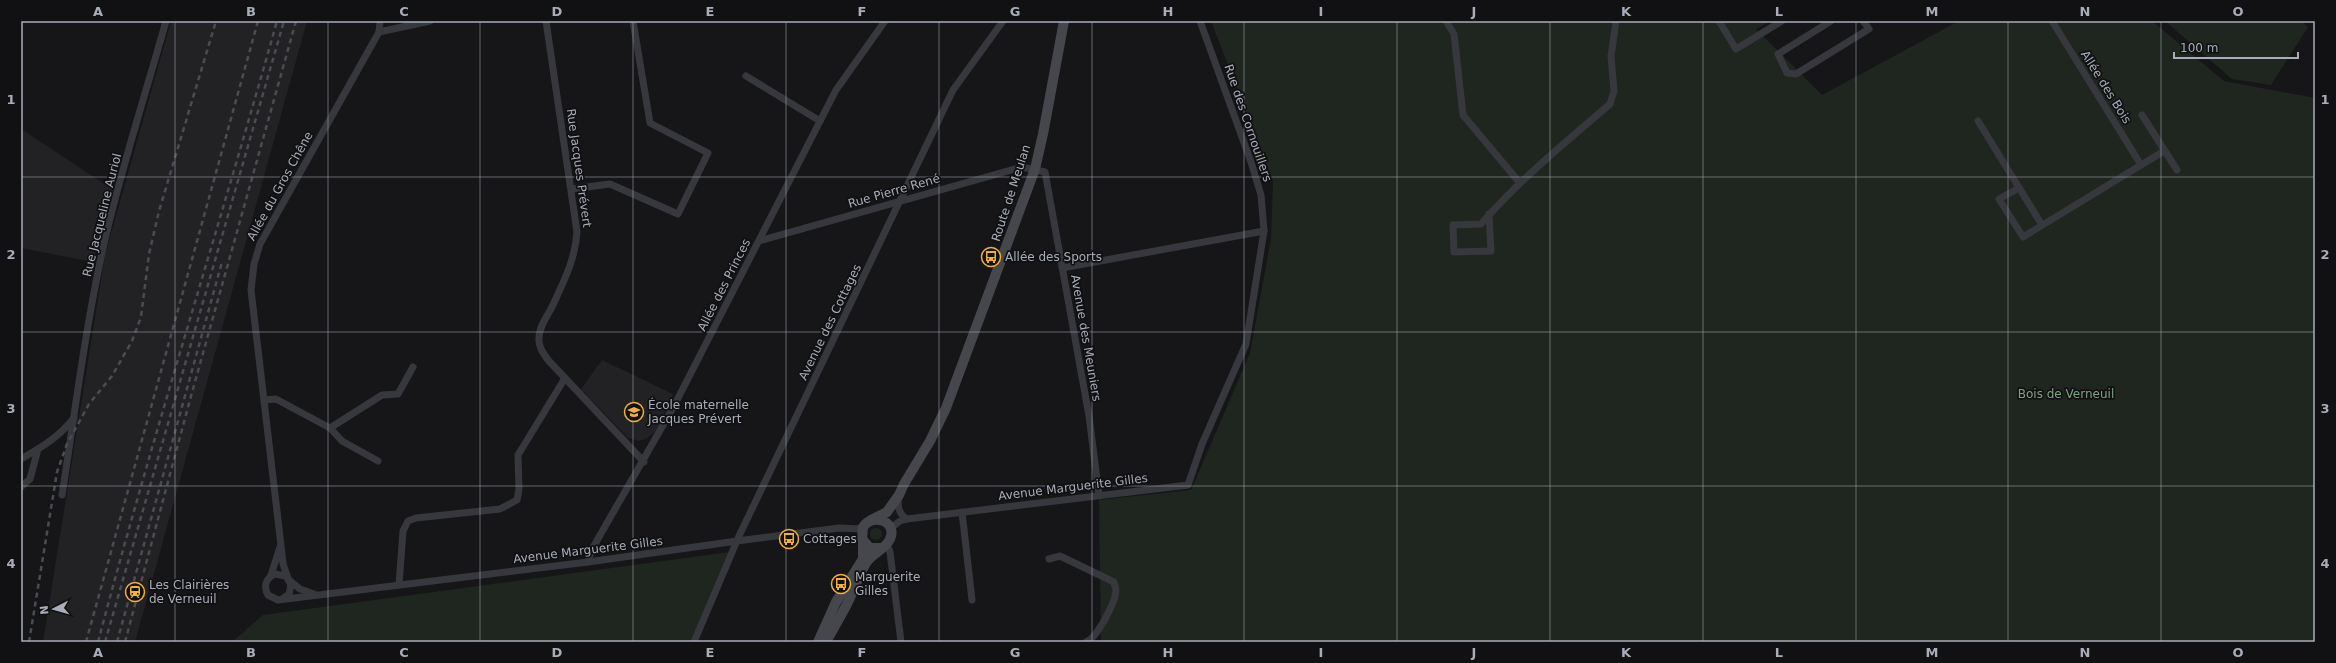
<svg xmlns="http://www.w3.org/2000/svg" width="2336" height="663" font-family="'DejaVu Sans',sans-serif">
	<rect width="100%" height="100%" fill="#161618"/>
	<g fill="#222225">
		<polygon points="171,21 307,21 135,642 43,642 105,255"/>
		<polygon points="21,129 112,189 93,262 21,248"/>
		<polygon points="602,360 673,394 657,430 647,438 639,441 628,438 581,389"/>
	</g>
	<g fill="#1e261f">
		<polygon points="1211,21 1770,21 1756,29 1822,95 1959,21 2152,21 2224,81 2315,98 2315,642 1101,642 1099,500 1191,490 1250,353 1271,239 1273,181"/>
		<polygon points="2165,21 2301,21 2308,27 2271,85 2232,79"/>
		<circle cx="876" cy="534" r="6"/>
		<polygon points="730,552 692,642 232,642 263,615"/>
	</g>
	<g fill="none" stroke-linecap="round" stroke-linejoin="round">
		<g stroke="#37383d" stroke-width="7">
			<path d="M546,21l31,211c-2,28 -13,49 -25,75 -5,9 -13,20 -13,31 -1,8 4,15 9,22l96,102"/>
			<polyline points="1446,21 1454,34 1463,115 1519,182"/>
			<polyline points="1719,21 1736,49 1782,21"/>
			<polyline points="1831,21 1778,54 1787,73 1796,74 1869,29 1863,21"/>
			<polyline points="2052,21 2141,165"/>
			<polyline points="379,32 430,21"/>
			<polyline points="746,76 820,121"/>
			<polyline points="2142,115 2177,170"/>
			<polyline points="1978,121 2042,225"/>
			<polyline points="2019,188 1999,199 2023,237 2164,151"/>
			<polyline points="572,189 610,184 678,214 708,153 650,123 633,21"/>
			<path d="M1489,214l2,37 -37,1 -1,-27 28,-1c39,-45 84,-81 129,-120l4,-13 -3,-35 5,-35"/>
			<polyline points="759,241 1022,167 1045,172 1089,416 1099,495"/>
			<polyline points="1062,268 1264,231"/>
			<polyline points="264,400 276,399 330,428 382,395 398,394 413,367"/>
			<polyline points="330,428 342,441 378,461"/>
			<path d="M21,459c21,-12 38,-22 53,-41"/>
			<polyline points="21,487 30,479 38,449"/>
			<path d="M62,495c13,-83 23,-165 41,-247 17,-76 42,-152 63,-227"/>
			<path d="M899,495c-2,10 -1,19 8,24"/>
			<polyline points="962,512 972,600"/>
			<polyline points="891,528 900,521 907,519 1188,485 1202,444 1246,344 1264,231 1261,195 1251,162 1200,21"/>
			<polyline points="887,545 890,552 901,642"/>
			<path d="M1049,559l11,-3 54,26c0,2 2,6 2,9 -1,12 -19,47 -30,51"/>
			<polyline points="588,562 591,551 674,406 836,90 885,21"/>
			<polyline points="271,575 280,547"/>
			<polyline points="288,578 283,564 280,537 251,290 254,264 260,244 379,32 380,21"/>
			<polyline points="290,581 300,589 314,594"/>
			<polyline points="399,585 403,531 408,521 416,518 500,509 517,500 519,489 518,455 565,378"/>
			<path d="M282,599l7,-5 2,-9 -5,-9 -11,-2c-9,4 -12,12 -7,21l10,5 310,-38 149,-21 102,-13 23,1"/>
			<polyline points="694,642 739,536 953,90 1003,21"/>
		</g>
		<g stroke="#45474d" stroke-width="10">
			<polyline points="871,520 887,512 899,495 904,484 930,441 946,408 1035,169 1043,134 1064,21"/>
			<polyline points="818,642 836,602 863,559 863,541"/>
			<path d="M826,642c7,-13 15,-26 22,-40 6,-13 11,-27 18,-39 6,-10 20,-14 24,-24 8,-17 -17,-27 -27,-12l-1,12 8,9h12"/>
		</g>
		<g stroke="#4a4c52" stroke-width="2.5" stroke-dasharray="5 4" stroke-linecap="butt">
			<polyline points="29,642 57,472 67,444 89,404 112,376 132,341 141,317 149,254 159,211 216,21"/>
			<polyline points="86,642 258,21"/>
			<path d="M98,642c55,-208 121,-414 179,-621"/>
			<polyline points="105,642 284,21"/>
			<polyline points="117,642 222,262"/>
			<polyline points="125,642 191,396 296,21"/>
		</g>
	</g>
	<path fill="none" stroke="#a8adb8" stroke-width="1" stroke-opacity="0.55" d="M175,21v621M328,21v621M480,21v621M633,21v621M786,21v621M939,21v621M1092,21v621M1244,21v621M1397,21v621M1550,21v621M1703,21v621M1856,21v621M2008,21v621M2161,21v621M21,177h2294M21,332h2294M21,486h2294"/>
	<defs>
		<g id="bus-ring" transform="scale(1)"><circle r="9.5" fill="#111113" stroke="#f2b134" stroke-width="1.5"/><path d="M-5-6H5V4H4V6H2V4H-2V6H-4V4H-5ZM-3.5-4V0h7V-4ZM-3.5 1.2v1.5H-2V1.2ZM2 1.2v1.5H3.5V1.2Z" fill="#f2b134"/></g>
		<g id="school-ring" transform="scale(1)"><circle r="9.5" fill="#111113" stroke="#f2b134" stroke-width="1.5"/><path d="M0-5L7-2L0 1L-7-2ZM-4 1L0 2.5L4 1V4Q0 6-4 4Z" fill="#f2b134"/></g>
		<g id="station-ring" transform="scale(1)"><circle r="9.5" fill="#111113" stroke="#f2b134" stroke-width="1.5"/><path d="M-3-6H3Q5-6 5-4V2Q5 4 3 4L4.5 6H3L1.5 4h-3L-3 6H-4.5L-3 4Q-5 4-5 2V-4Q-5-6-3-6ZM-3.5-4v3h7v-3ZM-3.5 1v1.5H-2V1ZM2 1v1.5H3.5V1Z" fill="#f2b134"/></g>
	</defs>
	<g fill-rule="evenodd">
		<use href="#bus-ring" x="991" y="257"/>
		<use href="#school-ring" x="634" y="412"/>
		<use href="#bus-ring" x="789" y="539"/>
		<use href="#bus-ring" x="841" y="584"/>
		<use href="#station-ring" x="135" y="592"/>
	</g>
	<g text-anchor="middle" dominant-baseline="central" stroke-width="3.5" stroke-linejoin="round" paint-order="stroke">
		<g font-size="12" fill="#a8adb8" stroke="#111113">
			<text transform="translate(2106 87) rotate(58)">Allée des Bois</text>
			<text transform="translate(1248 123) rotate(71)">Rue des Cornouillers</text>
			<text transform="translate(579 168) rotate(82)">Rue Jacques Prévert</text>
			<text transform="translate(280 186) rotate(-61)">Allée du Gros Chêne</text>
			<text transform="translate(894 191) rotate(-16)">Rue Pierre René</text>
			<text transform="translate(1011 193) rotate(-72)">Route de Meulan</text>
			<text transform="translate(102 215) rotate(-76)">Rue Jacqueline Auriol</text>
			<text transform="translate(724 285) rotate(-63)">Allée des Princes</text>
			<text transform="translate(830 322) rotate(-64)">Avenue des Cottages</text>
			<text transform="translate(1086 338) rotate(80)">Avenue des Meuniers</text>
			<text transform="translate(1073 487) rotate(-7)">Avenue Marguerite Gilles</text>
			<text transform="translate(588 550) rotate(-7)">Avenue Marguerite Gilles</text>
		</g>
		<g font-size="12" fill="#a8adb8" stroke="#111113" text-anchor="start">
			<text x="1005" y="257">Allée des Sports</text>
			<text x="648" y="405">École maternelle<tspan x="648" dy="14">Jacques Prévert</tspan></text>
			<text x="803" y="539">Cottages</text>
			<text x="855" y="577">Marguerite<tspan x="855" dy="14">Gilles</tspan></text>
			<text x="149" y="585">Les Clairières<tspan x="149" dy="14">de Verneuil</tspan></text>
		</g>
		<g font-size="12" fill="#7fa381" stroke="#111113">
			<text x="2066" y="394">Bois de Verneuil</text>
		</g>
	</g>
	<rect width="2336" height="663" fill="none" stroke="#111113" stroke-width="44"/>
	<g transform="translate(54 609) rotate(264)" stroke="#111113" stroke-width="3" paint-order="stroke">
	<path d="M0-3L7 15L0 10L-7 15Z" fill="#a8adb8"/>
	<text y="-6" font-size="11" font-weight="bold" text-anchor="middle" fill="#a8adb8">N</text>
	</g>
	<path d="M2174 52v6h124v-6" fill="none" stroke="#a8adb8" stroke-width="2"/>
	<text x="2180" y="52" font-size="12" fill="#a8adb8" stroke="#111113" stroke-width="3" paint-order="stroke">100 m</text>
	<rect x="22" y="22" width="2292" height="619" fill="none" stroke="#a8adb8" stroke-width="1.5"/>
	<g font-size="13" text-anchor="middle" font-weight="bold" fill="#a8adb8">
		<text x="98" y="16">A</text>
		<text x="251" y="16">B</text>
		<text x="404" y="16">C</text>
		<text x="557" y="16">D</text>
		<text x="710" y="16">E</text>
		<text x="862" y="16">F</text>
		<text x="1015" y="16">G</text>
		<text x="1168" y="16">H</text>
		<text x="1321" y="16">I</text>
		<text x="1474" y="16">J</text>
		<text x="1626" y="16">K</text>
		<text x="1779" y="16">L</text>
		<text x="1932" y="16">M</text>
		<text x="2085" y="16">N</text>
		<text x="2238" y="16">O</text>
		<text x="11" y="104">1</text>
		<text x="2325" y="104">1</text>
		<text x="11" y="259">2</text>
		<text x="2325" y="259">2</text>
		<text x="11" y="413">3</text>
		<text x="2325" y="413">3</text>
		<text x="11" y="568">4</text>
		<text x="2325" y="568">4</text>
		<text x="98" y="657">A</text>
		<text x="251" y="657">B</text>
		<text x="404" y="657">C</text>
		<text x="557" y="657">D</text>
		<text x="710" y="657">E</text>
		<text x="862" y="657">F</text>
		<text x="1015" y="657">G</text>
		<text x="1168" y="657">H</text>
		<text x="1321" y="657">I</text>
		<text x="1474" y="657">J</text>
		<text x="1626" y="657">K</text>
		<text x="1779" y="657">L</text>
		<text x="1932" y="657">M</text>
		<text x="2085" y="657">N</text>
		<text x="2238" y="657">O</text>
	</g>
</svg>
